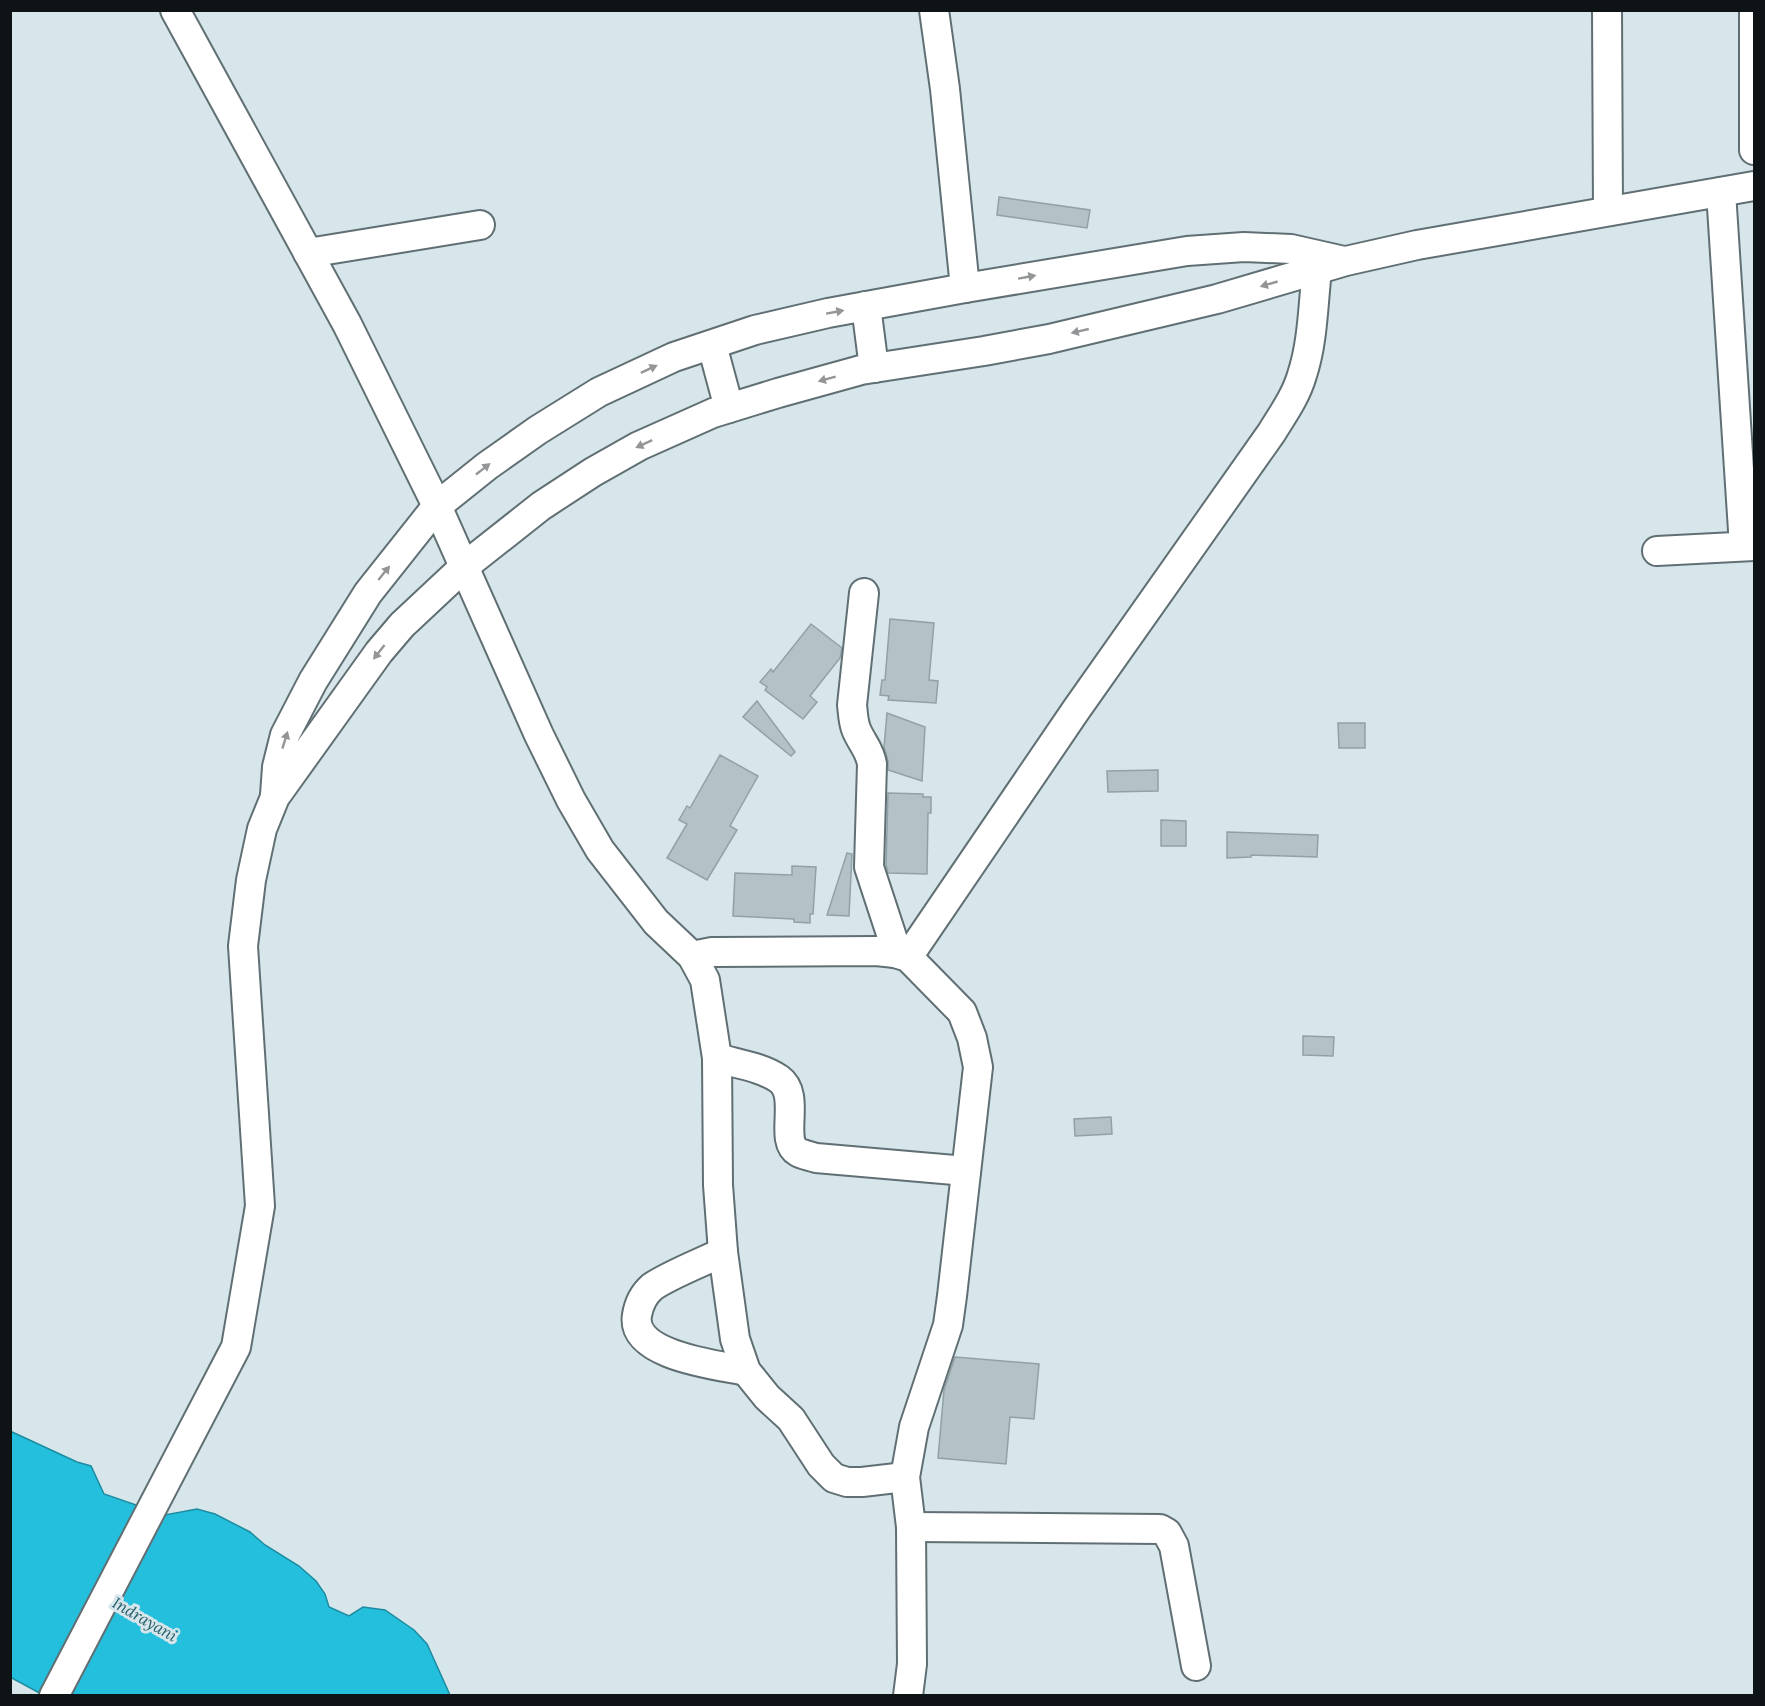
<svg xmlns="http://www.w3.org/2000/svg" width="1765" height="1706" font-family="Lora,serif">
	<rect width="100%" height="100%" fill="#d6e6ea"/>
	<polygon fill="#24bfdd" stroke="#1d8ca1" stroke-width="1.5" points="10,1431 77,1462 91,1466 104,1494 165,1515 197,1509 215,1514 250,1532 265,1545 299,1566 316,1581 325,1594 329,1607 349,1616 363,1607 385,1610 414,1630 427,1644 450,1695 45,1696 10,1677"/>
	<g fill="#b2c2c6" stroke="#92a1a5" stroke-width="1.5">
		<polygon points="999,197 1090,210 1087,228 997,215"/>
		<polygon points="890,619 934,623 929,680 938,681 936,703 888,700 889,696 880,695 882,680 885,680"/>
		<polygon points="811,624 842,648 840,658 810,696 817,702 803,719 765,690 767,687 760,682 771,669 773,672"/>
		<polygon points="757,701 795,752 791,756 743,717"/>
		<polygon points="887,713 925,727 922,781 888,770 888,761 884,747"/>
		<polygon points="1338,723 1365,723 1365,748 1339,748"/>
		<polygon points="720,755 758,776 730,826 737,830 707,880 667,858 687,824 679,820 687,806 690,808"/>
		<polygon points="1158,770 1158,791 1108,792 1107,771"/>
		<polygon points="888,793 923,794 923,797 931,797 931,813 928,813 927,874 888,873 886,865"/>
		<polygon points="1161,820 1186,821 1186,846 1161,846"/>
		<polygon points="1227,832 1318,835 1317,857 1251,855 1251,857 1227,858"/>
		<polygon points="847,853 852,854 849,916 827,915"/>
		<polygon points="792,866 816,867 813,914 810,914 810,923 794,922 794,919 733,916 735,873 792,875"/>
		<polygon points="1303,1036 1334,1037 1333,1056 1303,1055"/>
		<polygon points="1111,1117 1112,1134 1075,1136 1074,1119"/>
		<polygon points="955,1357 1039,1364 1034,1419 1010,1417 1006,1464 938,1458 944,1390"/>
	</g>
	<g fill="none" stroke-linecap="round" stroke-linejoin="round">
		<g stroke="#606f73" stroke-width="32">
			<g id="minor">
				<polyline points="175,10 347,324 437,506 539,735 571,800 600,850 656,922 692,956 705,980 717,1058 718,1185 723,1252 735,1339 746,1371 767,1397 791,1419 821,1465 834,1478 847,1482 862,1482 905,1477"/>
				<polyline points="934,10 945,89 965,288"/>
				<polyline points="1607,10 1608,211"/>
				<polyline points="1754,10 1754,150"/>
				<polyline points="1721,192 1744,546"/>
				<polyline points="308,253 480,225"/>
				<polyline points="866,306 874,368"/>
				<polyline points="712,345 729,408"/>
				<polyline points="1657,551 1754,546"/>
				<path d="M864,593l-12,112c1,8 1,16 4,24 5,13 14,21 16,35l-3,103 25,76 1,10"/>
				<polyline points="275,795 277,767 285,735 313,681 368,593 437,506 487,466 538,430 599,392 674,357 755,330 828,313 965,288 1187,251 1244,247 1291,249 1344,261"/>
				<polyline points="692,956 712,952 876,951 895,953 908,957 962,1012 972,1038 978,1067 952,1296 948,1325 914,1427 905,1477 911,1527 912,1664 908,1696"/>
				<path d="M908,957l168,-247 196,-278c11,-18 24,-36 30,-57 11,-33 11,-71 15,-105"/>
				<path d="M717,1058c20,6 45,9 62,21 23,16 -1,62 19,73 5,3 13,4 18,6l150,13"/>
				<path d="M723,1252c-20,10 -54,23 -71,35 -9,8 -13,16 -15,28 -7,41 81,50 109,56"/>
				<polyline points="911,1527 1160,1529 1167,1533 1174,1546 1196,1666"/>
				<polyline points="54,1696 236,1347 260,1206 243,946 251,880 262,829 275,797 379,652 402,625 465,566 541,506 593,472 639,446 713,413 778,393 861,370 984,351 1049,339 1217,299 1346,261 1417,245 1754,186"/>
			</g>
		</g>
		<use href="#minor" stroke="#fff" stroke-width="28"/>
	</g>
	<defs><path id="oneway-solid" d="M-6-.8H1V-3.2L6.5 0L1 3.2V.8H-6Z" transform="scale(1.5)"/></defs>
	<g fill="#939596">
		<use href="#oneway-solid" transform="translate(1027 277) rotate(-10)"/>
		<use href="#oneway-solid" transform="translate(1269 284) rotate(164)"/>
		<use href="#oneway-solid" transform="translate(835 312) rotate(-10)"/>
		<use href="#oneway-solid" transform="translate(1080 331) rotate(167)"/>
		<use href="#oneway-solid" transform="translate(649 369) rotate(-25)"/>
		<use href="#oneway-solid" transform="translate(827 379) rotate(165)"/>
		<use href="#oneway-solid" transform="translate(644 444) rotate(155)"/>
		<use href="#oneway-solid" transform="translate(483 469) rotate(-38)"/>
		<use href="#oneway-solid" transform="translate(384 573) rotate(-51)"/>
		<use href="#oneway-solid" transform="translate(379 652) rotate(128)"/>
		<use href="#oneway-solid" transform="translate(285 740) rotate(-73)"/>
	</g>
	<g text-anchor="middle" dominant-baseline="central" stroke-width="6" stroke-linejoin="round" paint-order="stroke">
		<g font-size="16" font-style="italic" fill="#255d6b" stroke="#d6e6ea">
			<text transform="translate(145 1619) rotate(30)">Indrayani</text>
		</g>
	</g>
	<rect width="1765" height="1706" fill="none" stroke="#0e1415" stroke-width="24"/>
</svg>
